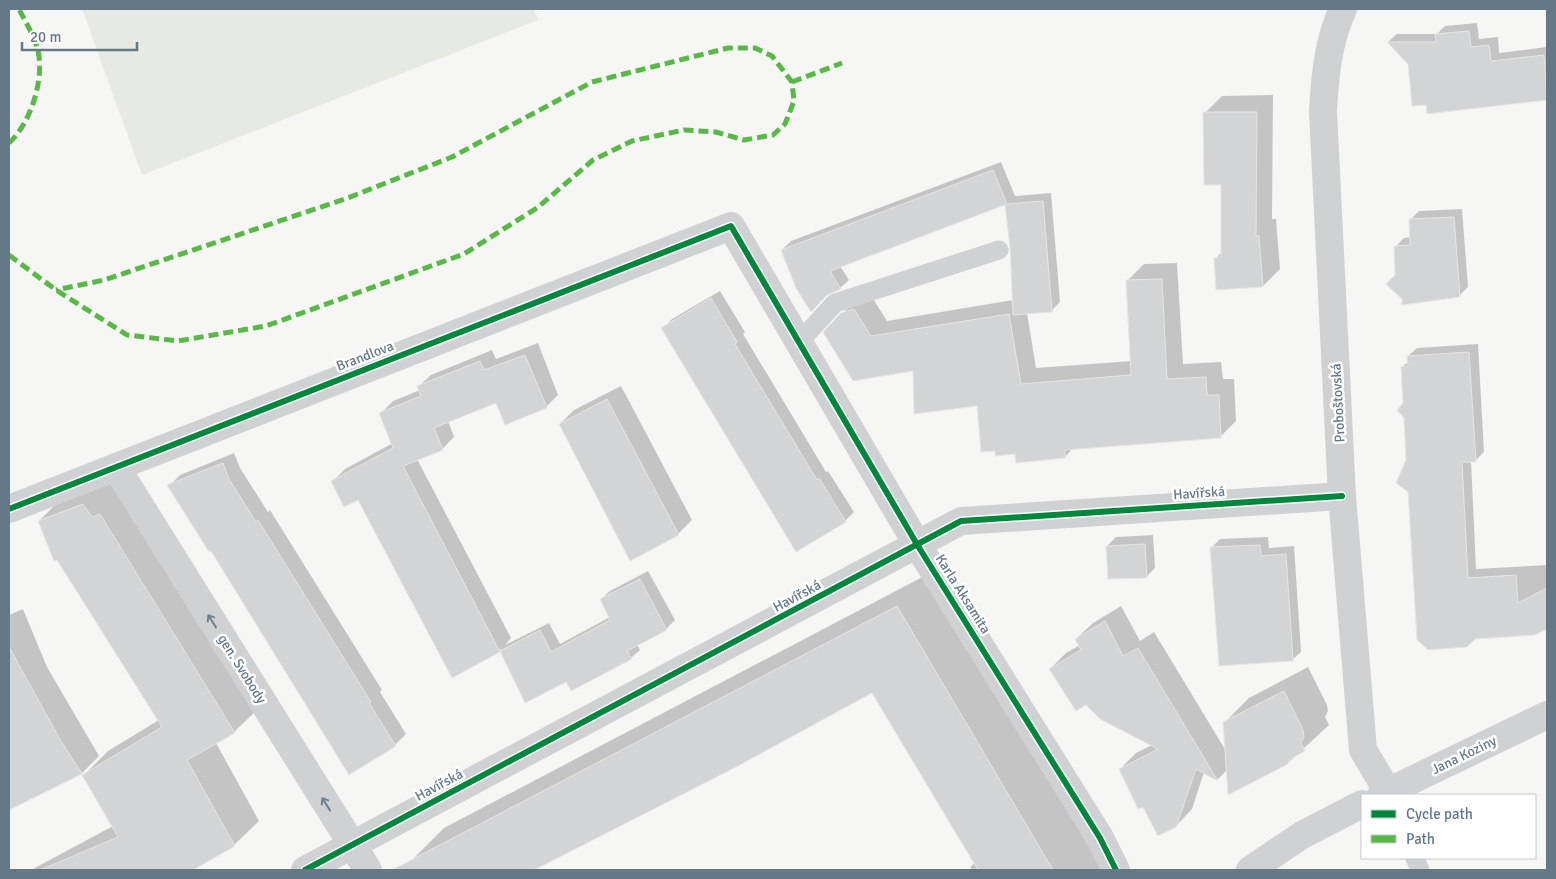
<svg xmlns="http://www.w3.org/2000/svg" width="1556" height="879" font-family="Signika,sans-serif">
	<rect width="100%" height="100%" fill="#f6f6f5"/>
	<polygon fill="#e6eae3" points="82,9 534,9 538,20 142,175"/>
	<g fill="#0003">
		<polygon points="1477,23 1479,39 1498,37 1499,53 1547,47 1547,100 1428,113 1428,103 1409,64 1388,42 1397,34 1437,34 1445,26"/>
		<polygon points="1273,95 1272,219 1276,219 1280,269 1263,286 1215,259 1222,252 1222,184 1205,113 1222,96"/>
		<polygon points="1001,162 1015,196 1051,193 1060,302 1051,311 1027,313 1036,368 1132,361 1128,280 1144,264 1177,263 1183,364 1221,362 1223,379 1234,379 1236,421 1220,437 1073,448 1065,457 1016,452 978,405 914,370 842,314 859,297 870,294 887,321 1013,300 1011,247 1006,204 840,266 849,280 840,288 827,294 782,250 791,241"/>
		<polygon points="1462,209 1468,287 1459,296 1396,276 1396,246 1404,238 1411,237 1410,220 1419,211"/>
		<polygon points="720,291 745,332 743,334 826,472 828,471 854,512 845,521 663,328 672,319"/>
		<polygon points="538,343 558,395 546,407 497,401 448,421 454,437 442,449 417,459 511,638 505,645 549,623 560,644 610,617 601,599 610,591 648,571 675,620 666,629 637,644 640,650 631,658 567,680 526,702 501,649 499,650 359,498 333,481 345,469 393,443 381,413 393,401 420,390 418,387 431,375 492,350 496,359"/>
		<polygon points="1478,344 1484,452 1475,461 1471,461 1476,569 1547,565 1547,628 1535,634 1475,638 1407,460 1402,367 1409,361 1408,356 1417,348"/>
		<polygon points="621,386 692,520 678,534 560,424 574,410"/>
		<polygon points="234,453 240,468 268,512 270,510 382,690 380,692 406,734 395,745 211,549 169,486 180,475"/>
		<polygon points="108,480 259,708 234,732 216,743 259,821 234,845 190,870 31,870 113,826 84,775 108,751 159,720 39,521 64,496"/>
		<polygon points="1153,535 1155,568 1146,577 1107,546 1116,537"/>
		<polygon points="1268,537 1269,548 1294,546 1301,652 1292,660 1211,548 1220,539"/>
		<polygon points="930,573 1108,870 972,870 970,867 975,863 872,691 735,766 532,870 415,870 410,862 444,828"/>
		<polygon points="1121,606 1140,641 1154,632 1226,751 1224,723 1249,698 1308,667 1327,705 1328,711 1325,717 1329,725 1288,763 1227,770 1218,779 1204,772 1192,809 1176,826 1144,805 1120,769 1136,753 1152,745 1050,669 1066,653 1080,645 1076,639 1093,623"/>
		<polygon points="23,609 47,667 99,756 82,773 9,809 9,615"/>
	</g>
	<g fill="#d3d4d5" stroke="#e6e6e4">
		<polygon points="1469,31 1471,47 1489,45 1491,61 1544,55 1547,100 1427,114 1426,105 1412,106 1408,64 1387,42 1436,42 1435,34"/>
		<polygon points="1203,112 1257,112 1256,236 1259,236 1263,287 1216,290 1214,258 1221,257 1221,185 1204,185"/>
		<polygon points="993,170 1007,204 1043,201 1052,312 1013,315 1010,247 1005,205 830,271 841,289 827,295 811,312 796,288 781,250"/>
		<polygon points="1454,217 1460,297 1402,305 1402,299 1386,284 1395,275 1394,246 1410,245 1409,219"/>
		<polygon points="1162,279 1167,379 1206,377 1207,395 1219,395 1221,438 1065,450 1065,458 1016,463 1015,454 995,456 995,451 981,452 977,406 914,414 913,371 853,381 823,332 841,313 854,309 871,336 1009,314 1021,384 1131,375 1126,280"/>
		<polygon points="711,298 737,342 735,344 817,480 819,478 846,522 796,552 661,328"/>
		<polygon points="1469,352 1476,462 1462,462 1468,578 1516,575 1518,603 1547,588 1547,629 1535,635 1475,639 1467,647 1428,650 1417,640 1408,492 1396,483 1406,460 1404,418 1397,410 1403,403 1401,367 1408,366 1407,356"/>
		<polygon points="525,355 547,408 505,425 496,403 434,428 443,450 403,466 500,652 452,678 358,500 344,507 331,481 393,448 379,413 421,396 417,386 480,361 484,370"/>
		<polygon points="607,399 679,535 630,561 559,424"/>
		<polygon points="223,463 229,479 256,522 258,520 371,702 369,703 396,746 349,775 211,551 209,552 167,485"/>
		<polygon points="83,504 92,517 100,514 235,733 187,760 235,846 193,870 40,870 118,837 82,775 162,727 57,560 54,561 38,521"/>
		<polygon points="1145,544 1147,578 1108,579 1106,546"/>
		<polygon points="1260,545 1261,556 1286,554 1293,661 1219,666 1210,547"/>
		<polygon points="640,579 667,630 627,651 632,659 571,691 566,682 525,703 500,651 540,630 551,652 610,620 600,599"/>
		<polygon points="897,606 1053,870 978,870 872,693 736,767 534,870 392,870"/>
		<polygon points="1105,621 1123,656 1138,648 1218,781 1196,769 1176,827 1158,836 1143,807 1138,809 1119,769 1158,749 1100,719 1086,705 1076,711 1049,669 1081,650 1075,639"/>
		<polygon points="9,647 61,741 82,774 9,810"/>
		<polygon points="1284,691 1303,730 1304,737 1301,743 1305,751 1290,759 1288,764 1228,795 1223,722"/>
	</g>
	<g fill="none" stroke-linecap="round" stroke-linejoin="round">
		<g stroke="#d0d1d2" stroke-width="19">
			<polyline points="799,342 835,303 999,250"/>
			<polyline points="1415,858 1420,870"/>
		</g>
		<g stroke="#d0d1d2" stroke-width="28">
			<path d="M1343,9c-15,32 -18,67 -20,102l19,385 21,254 25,42"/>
			<polyline points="116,467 368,870"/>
			<polyline points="9,509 731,226 918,546 1100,838 1116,870"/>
			<polyline points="1381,795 1547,715"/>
			<polyline points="305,870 961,521 1342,496"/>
			<polyline points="1250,870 1302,835 1362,804"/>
		</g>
		<g stroke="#58b947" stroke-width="5" stroke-dasharray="10 5" stroke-linecap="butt">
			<polyline points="792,82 842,63"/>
			<path d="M9,143c22,-20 37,-67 28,-96 -4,-13 -12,-26 -18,-38"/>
			<polyline points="9,255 56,290 127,335 178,341 266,326 464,254 537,208 593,160 632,141 684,130 716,132 744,140 773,135 785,124 794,101 792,82 772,56 755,48 728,48 592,82 452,157 345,199 104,280 56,290"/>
		</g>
		<g stroke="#fff" stroke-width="9">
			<g id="cycleway">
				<polyline points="9,509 731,226 918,546 1100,838 1116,870"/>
				<polyline points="305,870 961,521 1342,496"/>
			</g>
		</g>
		<use href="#cycleway" stroke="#00873e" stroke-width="6"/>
	</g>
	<defs><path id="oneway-shaft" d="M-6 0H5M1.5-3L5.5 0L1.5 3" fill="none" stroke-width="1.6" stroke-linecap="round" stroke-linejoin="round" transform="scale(1.25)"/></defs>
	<g stroke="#6e828f">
		<use href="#oneway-shaft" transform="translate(212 621) rotate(-122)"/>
		<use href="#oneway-shaft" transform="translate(326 804) rotate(-122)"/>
	</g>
	<g text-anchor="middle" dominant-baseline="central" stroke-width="5" stroke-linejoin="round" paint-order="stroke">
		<g font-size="14" fill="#637988" stroke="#fff">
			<text transform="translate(365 356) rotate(-21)">Brandlova</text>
			<text transform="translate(1338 403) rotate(-93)">Proboštovská</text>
			<text transform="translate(1199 493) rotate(-4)">Havířská</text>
			<text transform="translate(963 594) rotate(58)">Karla Aksamita</text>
			<text transform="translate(797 596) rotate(-28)">Havířská</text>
			<text transform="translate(242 669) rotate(58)">gen. Svobody</text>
			<text transform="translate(1464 755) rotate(-26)">Jana Koziny</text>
			<text transform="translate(439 785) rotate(-28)">Havířská</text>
		</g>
	</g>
	<rect width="1556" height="879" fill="none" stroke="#637988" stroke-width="20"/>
	<rect x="1361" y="794" width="175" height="65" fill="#ffffff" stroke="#c1c9cf"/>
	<rect x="1371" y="810" width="25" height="8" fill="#00873e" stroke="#c1c9cf"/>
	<text x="1406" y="819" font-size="15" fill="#637988">Cycle path</text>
	<rect x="1371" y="835" width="25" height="8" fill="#58b947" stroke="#c1c9cf"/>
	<text x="1406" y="844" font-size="15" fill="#637988">Path</text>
	<path d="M22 42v8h115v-8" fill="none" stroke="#637988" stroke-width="2.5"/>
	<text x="30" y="42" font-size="15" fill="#637988" stroke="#ffffff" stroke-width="4" paint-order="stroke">20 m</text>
</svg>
